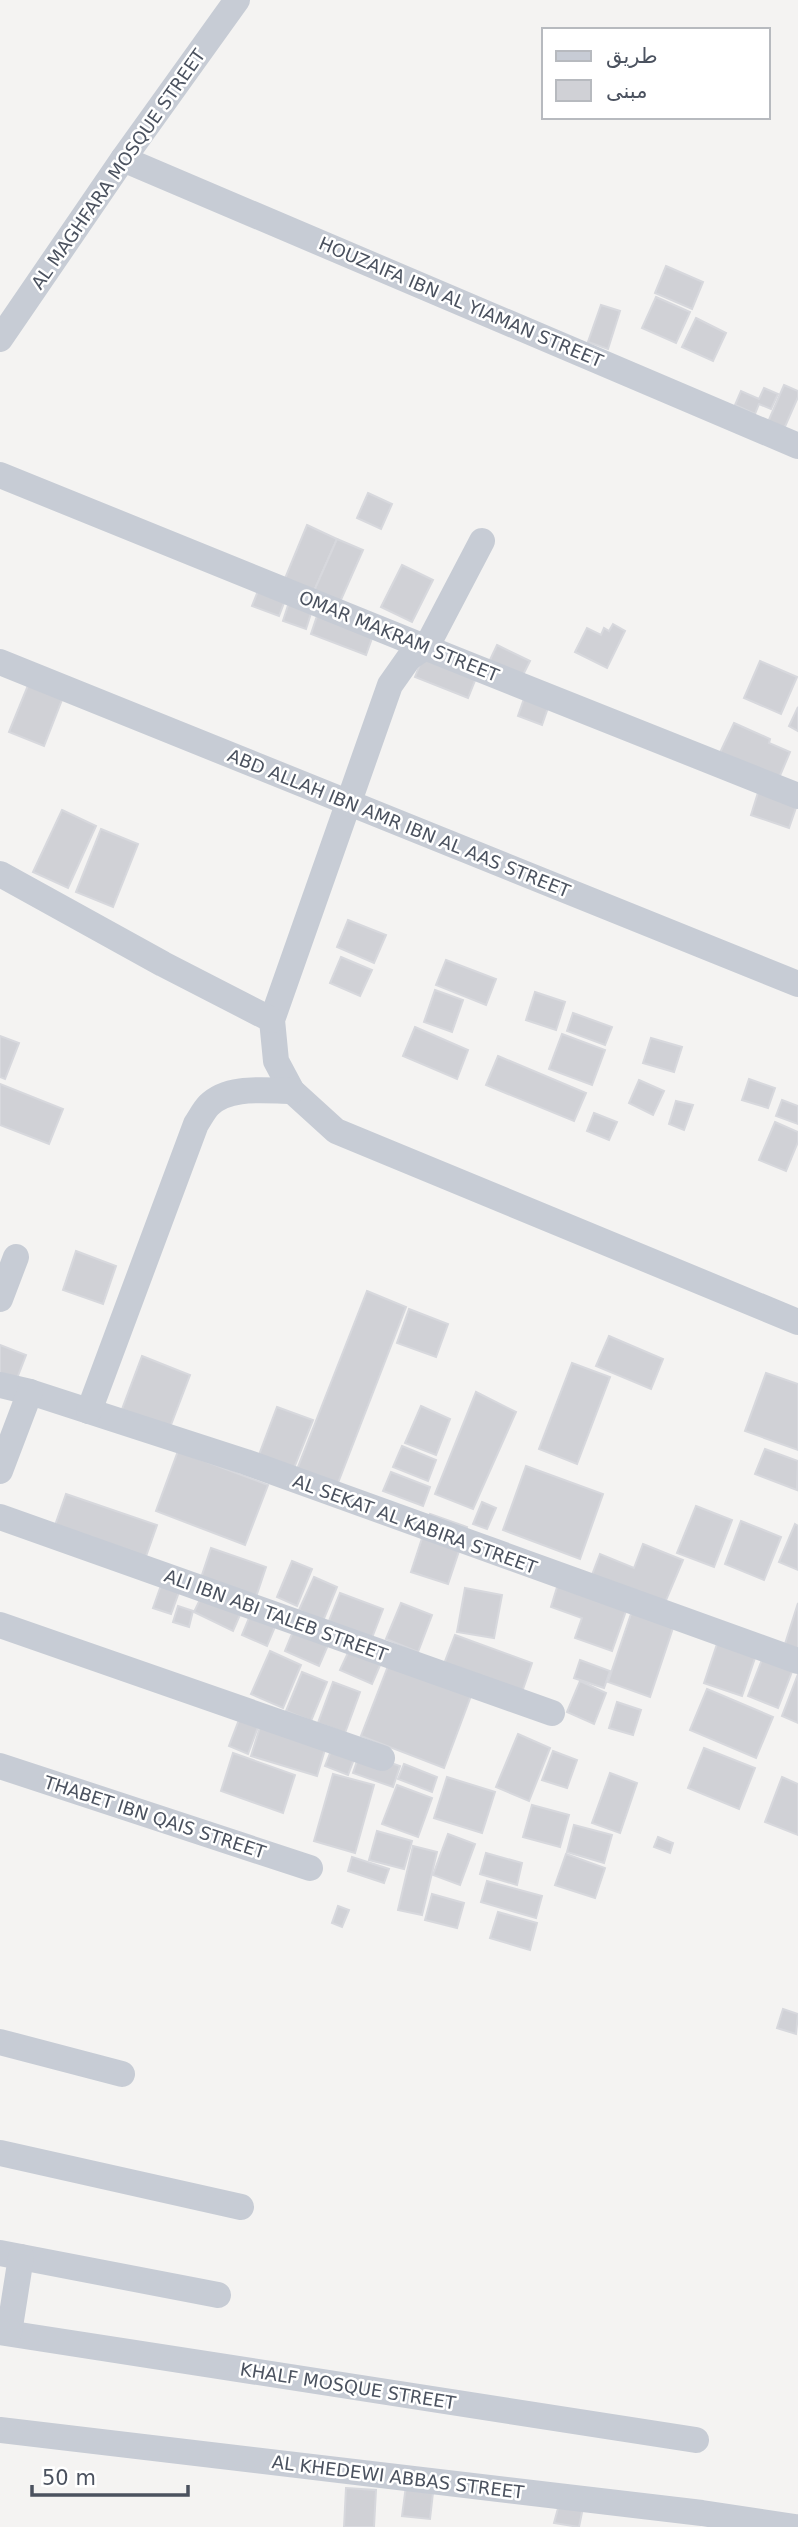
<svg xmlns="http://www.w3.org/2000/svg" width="798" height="2527" font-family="'DejaVu Sans',Vazirmatn,sans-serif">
	<rect width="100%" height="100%" fill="#f4f3f2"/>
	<g fill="#d0d1d6" stroke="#d7d8dd" stroke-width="2">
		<polygon points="666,266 703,282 692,309 655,293"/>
		<polygon points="656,297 690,312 676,343 642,328"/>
		<polygon points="601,305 620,311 608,349 588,342"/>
		<polygon points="696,318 726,333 713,361 682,347"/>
		<polygon points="784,385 798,391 798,397 784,429 768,422"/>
		<polygon points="764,388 778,394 771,409 759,404 755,414 735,405 741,391 759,399"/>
		<polygon points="368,493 392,504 381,529 357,518"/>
		<polygon points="307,525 337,539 314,591 284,581"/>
		<polygon points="337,539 363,550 340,602 314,591"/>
		<polygon points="402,565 433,580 412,622 381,607"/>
		<polygon points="260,586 287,595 279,616 252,606"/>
		<polygon points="290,599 313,607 306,629 283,621"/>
		<polygon points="320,607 376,627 366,655 311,634"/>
		<polygon points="613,624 625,631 607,668 575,652 587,628 601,635 604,628 609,631"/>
		<polygon points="497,645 530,661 522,677 489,662"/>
		<polygon points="425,652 478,673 468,698 415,677"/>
		<polygon points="760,661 797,677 781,714 744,698"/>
		<polygon points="31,678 65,692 44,746 9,732"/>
		<polygon points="527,690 551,699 542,725 518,716"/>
		<polygon points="798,707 798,731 789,726"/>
		<polygon points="734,723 770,739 769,743 790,752 779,778 718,757"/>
		<polygon points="761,783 798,802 789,828 751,815"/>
		<polygon points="62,810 96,826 68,888 33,872"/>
		<polygon points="101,829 138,844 113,907 76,892"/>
		<polygon points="348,920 386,935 374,963 337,947"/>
		<polygon points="341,957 372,970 360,996 330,983"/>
		<polygon points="446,960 496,979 486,1005 436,985"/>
		<polygon points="435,990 463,1000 452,1032 424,1022"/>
		<polygon points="535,992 565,1002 556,1030 526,1020"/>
		<polygon points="573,1013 612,1027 605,1045 567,1031"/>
		<polygon points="415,1027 468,1050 457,1079 403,1056"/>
		<polygon points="562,1034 605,1050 592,1085 549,1069"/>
		<polygon points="0,1036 19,1043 5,1079 0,1077"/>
		<polygon points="651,1038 682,1047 674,1072 643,1063"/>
		<polygon points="498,1056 586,1093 574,1121 486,1085"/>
		<polygon points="749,1079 775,1088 768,1108 742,1100"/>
		<polygon points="639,1080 664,1091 653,1115 629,1103"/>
		<polygon points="0,1084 63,1109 49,1144 0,1125"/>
		<polygon points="782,1100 798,1106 798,1124 776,1116"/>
		<polygon points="676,1101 693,1105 684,1130 669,1124"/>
		<polygon points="594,1113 617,1122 609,1140 587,1131"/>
		<polygon points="775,1122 798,1132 798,1142 786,1171 759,1160"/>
		<polygon points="76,1251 116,1266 103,1304 63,1290"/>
		<polygon points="367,1291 406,1307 336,1488 296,1472"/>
		<polygon points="409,1309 448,1324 436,1357 397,1343"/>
		<polygon points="609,1336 663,1359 651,1389 596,1366"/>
		<polygon points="0,1345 26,1355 16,1381 0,1375"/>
		<polygon points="142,1356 190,1375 169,1430 121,1412"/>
		<polygon points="572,1363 610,1377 577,1464 539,1449"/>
		<polygon points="766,1373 798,1384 798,1450 745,1431"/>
		<polygon points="476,1392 516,1412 473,1509 435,1494"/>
		<polygon points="421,1406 450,1419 436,1455 405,1443"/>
		<polygon points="277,1407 313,1420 294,1468 259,1455"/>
		<polygon points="402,1446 436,1460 428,1481 393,1467"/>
		<polygon points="765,1449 798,1461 797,1490 755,1474"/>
		<polygon points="178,1451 268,1485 245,1545 156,1511"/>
		<polygon points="526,1466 603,1494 580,1559 503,1530"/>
		<polygon points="391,1472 430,1487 423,1506 383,1491"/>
		<polygon points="66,1494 157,1525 144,1562 53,1531"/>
		<polygon points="482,1502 496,1508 487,1529 473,1524"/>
		<polygon points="696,1506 732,1520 714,1567 677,1553"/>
		<polygon points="430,1514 467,1527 448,1584 411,1572"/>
		<polygon points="741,1521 781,1537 764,1580 725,1564"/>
		<polygon points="795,1524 798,1526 798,1570 779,1562"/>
		<polygon points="643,1544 683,1560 664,1605 592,1575 600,1554 634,1568"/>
		<polygon points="211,1548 266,1567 254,1603 199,1584"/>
		<polygon points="292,1561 312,1569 297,1606 277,1597"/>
		<polygon points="165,1574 183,1581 171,1614 153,1608"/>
		<polygon points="314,1577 337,1587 323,1621 299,1610"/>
		<polygon points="558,1584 627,1608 612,1651 575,1638 582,1618 551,1607"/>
		<polygon points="465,1588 502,1595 494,1638 457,1632"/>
		<polygon points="205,1589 243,1608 233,1631 194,1612"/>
		<polygon points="340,1593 383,1609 370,1643 327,1626"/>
		<polygon points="401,1603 432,1615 418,1652 386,1639"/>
		<polygon points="798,1603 798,1649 785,1644"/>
		<polygon points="178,1606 193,1611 189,1627 173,1622"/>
		<polygon points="254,1606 279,1617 267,1646 242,1635"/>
		<polygon points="633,1608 675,1622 650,1697 608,1682"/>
		<polygon points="296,1624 331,1638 319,1666 285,1651"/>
		<polygon points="455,1635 532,1663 522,1692 444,1664"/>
		<polygon points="718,1641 756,1655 742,1696 704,1683"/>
		<polygon points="353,1642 384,1656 372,1684 340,1670"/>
		<polygon points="270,1651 301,1665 283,1708 251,1694"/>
		<polygon points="763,1657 793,1669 778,1708 748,1696"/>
		<polygon points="580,1660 610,1671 604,1688 574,1678"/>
		<polygon points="390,1661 472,1693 444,1768 361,1736"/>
		<polygon points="302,1672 327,1682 311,1721 286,1711"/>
		<polygon points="798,1674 798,1723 782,1716"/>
		<polygon points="580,1681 606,1693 594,1724 567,1712"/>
		<polygon points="333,1682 360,1692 345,1733 318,1723"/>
		<polygon points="707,1689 773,1717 756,1758 690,1730"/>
		<polygon points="617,1702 641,1710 633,1735 609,1728"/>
		<polygon points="245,1704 264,1711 248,1754 229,1746"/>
		<polygon points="264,1714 330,1733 317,1776 251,1756"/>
		<polygon points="518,1734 550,1748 529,1801 496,1787"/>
		<polygon points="336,1738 359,1746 348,1775 325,1766"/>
		<polygon points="704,1748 755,1768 739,1809 688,1788"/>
		<polygon points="553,1751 577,1760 567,1788 542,1780"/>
		<polygon points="360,1752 400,1766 393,1787 353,1773"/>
		<polygon points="233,1753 295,1775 283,1813 221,1791"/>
		<polygon points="404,1764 437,1777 432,1792 398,1779"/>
		<polygon points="610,1773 637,1783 620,1833 592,1823"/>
		<polygon points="333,1774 374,1785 355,1853 314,1841"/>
		<polygon points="447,1777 495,1792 482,1833 434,1818"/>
		<polygon points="782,1777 798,1784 798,1835 765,1822"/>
		<polygon points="397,1785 432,1798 418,1837 382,1824"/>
		<polygon points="532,1805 569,1815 560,1847 523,1837"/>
		<polygon points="574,1825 612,1835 604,1863 567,1852"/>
		<polygon points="377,1831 412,1841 404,1869 369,1860"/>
		<polygon points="448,1834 475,1844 460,1885 433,1875"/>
		<polygon points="658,1837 673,1843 670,1853 654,1847"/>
		<polygon points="413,1846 437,1852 422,1915 398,1910"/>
		<polygon points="486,1853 522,1863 517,1885 480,1874"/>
		<polygon points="566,1854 605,1868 595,1898 555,1885"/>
		<polygon points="352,1857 389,1869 384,1883 348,1871"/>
		<polygon points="487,1881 542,1896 536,1918 481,1902"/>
		<polygon points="432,1894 464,1903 457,1928 425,1920"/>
		<polygon points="338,1906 349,1910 342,1927 332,1923"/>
		<polygon points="498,1912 537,1923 530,1950 490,1938"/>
		<polygon points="783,2009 798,2014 796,2034 777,2028"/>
		<polygon points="407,2478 434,2484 430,2519 402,2516"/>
		<polygon points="346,2488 376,2490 374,2527 344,2527"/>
		<polygon points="560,2501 584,2503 579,2527 554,2523"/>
	</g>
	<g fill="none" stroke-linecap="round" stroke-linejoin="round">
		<g stroke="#c7ccd5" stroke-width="26">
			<polyline points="123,159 798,446"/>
			<polyline points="0,339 123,159 237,0"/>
			<path d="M0,475c266,108 531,216 798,321"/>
			<polyline points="482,541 427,646 409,658 390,685 272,1020 276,1061 292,1091 336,1131 798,1322"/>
			<polyline points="0,662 798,984"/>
			<polyline points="0,874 163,964 272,1020"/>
			<polyline points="0,1299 16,1257"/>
			<polyline points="0,1385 30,1392 246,1462 798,1661"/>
			<path d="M89,1411l107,-287c4,-6 8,-14 13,-19 20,-20 58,-14 83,-14"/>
			<polyline points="0,1471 30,1392"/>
			<polyline points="0,1517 552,1713"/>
			<polyline points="0,1625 382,1758"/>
			<polyline points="0,1766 310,1868"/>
			<polyline points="0,2042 122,2074"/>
			<polyline points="0,2153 241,2207"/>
			<polyline points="0,2253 218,2295"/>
			<polyline points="0,2332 696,2440"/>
			<polyline points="9,2333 21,2257"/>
			<polyline points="0,2430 702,2513 795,2527"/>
		</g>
	</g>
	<g text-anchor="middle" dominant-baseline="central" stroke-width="5" stroke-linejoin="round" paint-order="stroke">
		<g font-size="18" fill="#4b525f" stroke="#fff">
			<text transform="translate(118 169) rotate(-55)">AL MAGHFARA MOSQUE STREET</text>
			<text transform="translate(461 302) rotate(23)">HOUZAIFA IBN AL YIAMAN STREET</text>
			<text transform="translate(399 636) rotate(22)">OMAR MAKRAM STREET</text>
			<text transform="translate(399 823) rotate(22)">ABD ALLAH IBN AMR IBN AL AAS STREET</text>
			<text transform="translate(415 1524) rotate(20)">AL SEKAT AL KABIRA STREET</text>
			<text transform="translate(276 1615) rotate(20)">ALI IBN ABI TALEB STREET</text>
			<text transform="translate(155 1817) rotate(18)">THABET IBN QAIS STREET</text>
			<text transform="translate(348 2386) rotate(9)">KHALF MOSQUE STREET</text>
			<text transform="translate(398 2477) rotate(7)">AL KHEDEWI ABBAS STREET</text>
		</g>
	</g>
	<rect x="542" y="28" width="228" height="91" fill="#ffffff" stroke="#b7babf" stroke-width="2"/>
	<rect x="556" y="51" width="35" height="10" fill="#c7ccd5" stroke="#b7babf" stroke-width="2"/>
	<text x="606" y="63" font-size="21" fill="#4b525f">طريق</text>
	<rect x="556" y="80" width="35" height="21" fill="#d0d1d6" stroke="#b7babf" stroke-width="2"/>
	<text x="606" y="98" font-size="21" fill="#4b525f">مبنى</text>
	<path d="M32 2485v10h156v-10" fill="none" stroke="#4b525f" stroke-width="3.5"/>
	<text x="42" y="2485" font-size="21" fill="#4b525f" stroke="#ffffff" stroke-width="5" paint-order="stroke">50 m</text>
</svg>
